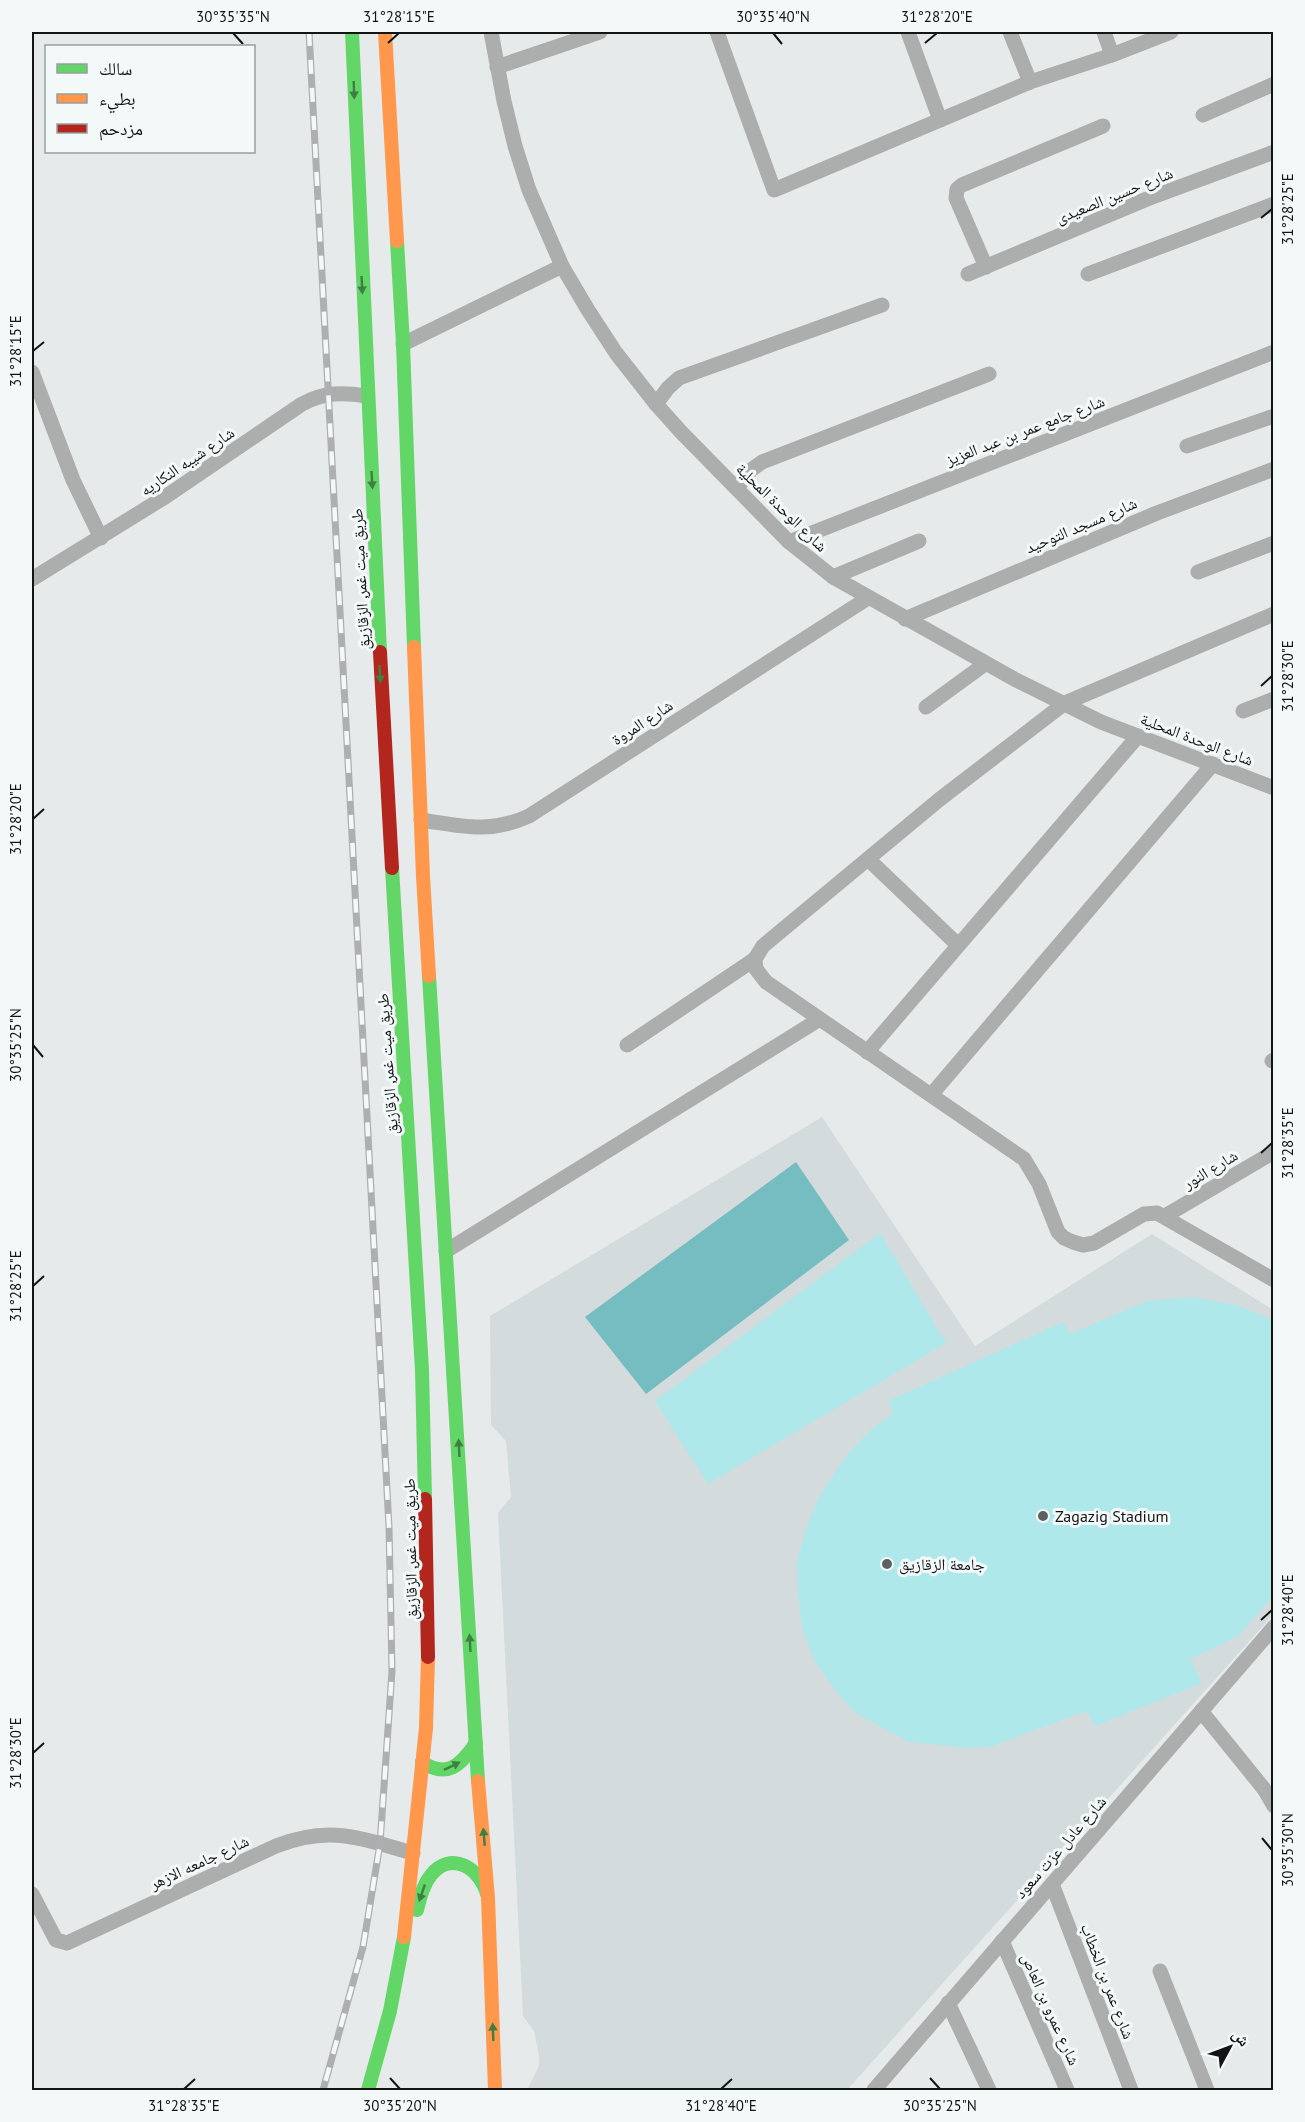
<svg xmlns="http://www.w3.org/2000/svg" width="1305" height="2122" font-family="'PT Sans','Noto Naskh Arabic',sans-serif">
	<rect width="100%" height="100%" fill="#e7eaeb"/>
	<polygon fill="#d3dbdc" points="822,1117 975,1346 1152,1234 1273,1310 1273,1615 847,2090 527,2090 539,2066 539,2055 534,2031 523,2016 498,1513 511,1497 506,1441 491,1425 490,1316"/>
	<g fill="#afe8ea">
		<polygon points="880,1233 946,1343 708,1484 655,1401"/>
		<polygon points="1192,1297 1236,1305 1273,1320 1273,1596 1237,1637 1190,1659 1202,1683 1095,1726 1086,1711 990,1747 969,1748 909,1742 857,1714 836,1691 815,1662 802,1628 798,1593 797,1560 806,1530 817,1501 835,1472 852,1449 872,1429 893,1413 888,1401 1063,1322 1070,1334 1147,1301"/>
	</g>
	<polygon fill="#75bdc0" points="796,1162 849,1240 646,1394 585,1317"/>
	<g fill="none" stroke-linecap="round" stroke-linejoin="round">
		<g stroke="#acaeae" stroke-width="15">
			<polyline points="491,32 504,101 515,146 529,190 562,266 588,310 616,353 656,404 681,432 789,542 833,577 1016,680 1101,722 1274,788"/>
			<polyline points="717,32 774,190 1030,82 1112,55 1171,32"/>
			<polyline points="908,32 940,120"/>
			<polyline points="1010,32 1030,82"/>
			<polyline points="1104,32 1112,55"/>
			<polyline points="497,67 600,32"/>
			<polyline points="1203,115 1274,84"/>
			<polyline points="986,267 956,198 957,189 962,185 1103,126"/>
			<polyline points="968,274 1147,199 1274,152"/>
			<polyline points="1088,274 1274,204"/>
			<polyline points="403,344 562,266"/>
			<polyline points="32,372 73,480 101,538"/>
			<polyline points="656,404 668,388 679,378 882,305"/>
			<polyline points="1187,446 1274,416"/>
			<polyline points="737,488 751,470 762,462 989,374"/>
			<polyline points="789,542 1274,352"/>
			<polyline points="1198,572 1274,543"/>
			<polyline points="833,577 919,541"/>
			<path d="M32,579l133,-82 137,-93c22,-12 41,-12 65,-8"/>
			<polyline points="1274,614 1065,703 940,799 763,946 755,959 756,969 766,982 1024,1159 1039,1184 1058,1232 1064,1238 1073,1242 1083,1245 1094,1243 1144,1214 1157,1213 1274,1280"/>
			<polyline points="905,619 1157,513 1274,469"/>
			<polyline points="926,707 985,664"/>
			<polyline points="1243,711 1274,699"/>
			<path d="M421,820c41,6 68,14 108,-4l339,-218"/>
			<polyline points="868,859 958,945"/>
			<polyline points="627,1045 755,959"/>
			<polyline points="867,1052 1138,736"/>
			<polyline points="1272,1061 1274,1060"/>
			<polyline points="931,1095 1213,764"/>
			<polyline points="1165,1216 1274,1152"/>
			<polyline points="446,1251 820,1019"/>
			<polyline points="1201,1711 1264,1789 1274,1806"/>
			<polyline points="1052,1884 1131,2090"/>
			<path d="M32,1894l24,46 11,3 209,-97c55,-21 82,-8 137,7"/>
			<polyline points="1002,1941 1067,2090"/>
			<polyline points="1160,1971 1207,2090"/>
			<polyline points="948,2003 989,2090"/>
			<polyline points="874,2090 1274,1627"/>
		</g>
		<g stroke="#63d668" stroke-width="14">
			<polyline points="352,32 380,652"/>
			<polyline points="397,241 403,344 414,647"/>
			<polyline points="392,868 422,1370 425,1499"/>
			<polyline points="429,976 478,1781"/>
			<path d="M422,1762c25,17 39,3 54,-19"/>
			<path d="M417,1910c3,-12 6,-25 14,-35 20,-25 49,-7 56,19"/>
			<polyline points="368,2090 390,2011 404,1937"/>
		</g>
		<g stroke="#ff974d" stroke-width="14">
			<polyline points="385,32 397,241"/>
			<polyline points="414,647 423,876 429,976"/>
			<polyline points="478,1781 488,1898 495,2090"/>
			<polyline points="404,1937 426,1728 428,1657"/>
		</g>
		<g stroke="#b3261e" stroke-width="14">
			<polyline points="380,652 392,868"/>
			<polyline points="425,1499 428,1657"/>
		</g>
		<g stroke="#adafb0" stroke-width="7">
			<polyline id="rail" points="309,32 389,1527 392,1671 380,1844 363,1947 323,2090"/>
		</g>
		<use href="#rail" stroke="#f3f9f9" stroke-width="4.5" stroke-dasharray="14" stroke-linecap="butt"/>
	</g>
	<defs><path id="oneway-solid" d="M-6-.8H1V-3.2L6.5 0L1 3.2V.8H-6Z" transform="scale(1.5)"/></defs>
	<g fill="#3f7f43">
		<use href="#oneway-solid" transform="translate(354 90) rotate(88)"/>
		<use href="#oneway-solid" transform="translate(362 285) rotate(87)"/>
		<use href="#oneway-solid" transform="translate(372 480) rotate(87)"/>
		<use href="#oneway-solid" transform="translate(380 674) rotate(87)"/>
		<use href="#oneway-solid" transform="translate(459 1448) rotate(-93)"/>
		<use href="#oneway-solid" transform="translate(470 1643) rotate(-93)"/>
		<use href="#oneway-solid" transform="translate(452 1766) rotate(-26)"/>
		<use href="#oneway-solid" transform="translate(484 1837) rotate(-95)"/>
		<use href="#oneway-solid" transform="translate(422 1893) rotate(109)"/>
		<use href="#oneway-solid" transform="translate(493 2032) rotate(-92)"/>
	</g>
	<path fill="none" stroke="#131515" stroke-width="2" d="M233,33l10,11M773,33l9,11M388,43l11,-10M925,43l12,-10M1261,218l11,-9M33,351l11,-9M1261,686l11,-10M33,819l11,-10M33,1045l10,12M1261,1153l11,-10M33,1286l11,-10M1261,1620l11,-10M33,1753l11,-10M1262,1838l10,12M390,2078l10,11M930,2078l10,11M184,2089l11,-10M721,2089l11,-10"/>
	<g fill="#5d6060" stroke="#f3f9f9" stroke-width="2">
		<circle cx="1043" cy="1516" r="6"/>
		<circle cx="887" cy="1564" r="6"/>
	</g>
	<g text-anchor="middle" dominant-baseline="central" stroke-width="6" stroke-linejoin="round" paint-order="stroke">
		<g font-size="16" fill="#131515" stroke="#f3f9f9">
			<text transform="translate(1114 195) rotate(-22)">شارع حسين الصعيدى</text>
			<text transform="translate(1025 430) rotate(-21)">شارع جامع عمر بن عبد العزيز</text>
			<text transform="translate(187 461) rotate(-34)">شارع شيبه النكاريه</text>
			<text transform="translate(782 507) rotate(44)">شارع الوحدة المحلية</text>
			<text transform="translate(1081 525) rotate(-23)">شارع مسجد التوحيد</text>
			<text transform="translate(360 579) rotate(-93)">طريق ميت غمر, الزقازيق</text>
			<text transform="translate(642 722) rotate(-33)">شارع المروة</text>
			<text transform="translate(1197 739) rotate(21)">شارع الوحدة المحلية</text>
			<text transform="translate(387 1064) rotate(-94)">طريق ميت غمر, الزقازيق</text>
			<text transform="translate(1210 1169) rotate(-31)">شارع النور</text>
			<text transform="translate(410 1549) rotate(-91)">طريق ميت غمر, الزقازيق</text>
			<text transform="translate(1060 1847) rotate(-49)">شارع عادل عزت سعود</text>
			<text transform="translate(199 1862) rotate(-25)">شارع جامعه الازهر</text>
			<text transform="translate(1108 1981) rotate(69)">شارع عمر بن الخطاب</text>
			<text transform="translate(1051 2009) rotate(66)">شارع عمرو بن العاص</text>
		</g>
		<g font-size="16" fill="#131515" stroke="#f3f9f9" text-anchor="start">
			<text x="1055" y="1516">Zagazig Stadium</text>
			<text x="899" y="1564">جامعة الزقازيق</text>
		</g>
	</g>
	<rect width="1305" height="2122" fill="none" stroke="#f3f9f9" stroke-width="66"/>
	<rect x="45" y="45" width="210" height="108" fill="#f3f9f9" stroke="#999e9e" stroke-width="1.5"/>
	<rect x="57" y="64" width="30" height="9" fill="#63d668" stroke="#999e9e" stroke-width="1.5"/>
	<text x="99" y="75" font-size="18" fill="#131515">سالك</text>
	<rect x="57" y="94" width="30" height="9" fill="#ff974d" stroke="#999e9e" stroke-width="1.5"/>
	<text x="99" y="105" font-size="18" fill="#131515">بطيء</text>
	<rect x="57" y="124" width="30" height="9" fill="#b3261e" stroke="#999e9e" stroke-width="1.5"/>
	<text x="99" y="135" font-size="18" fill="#131515">مزدحم</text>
	<g transform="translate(1230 2047) rotate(49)" stroke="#f3f9f9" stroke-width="4.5" paint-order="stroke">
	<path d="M0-4.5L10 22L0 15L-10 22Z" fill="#131515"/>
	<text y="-9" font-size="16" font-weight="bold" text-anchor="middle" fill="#131515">ش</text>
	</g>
	<rect x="33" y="33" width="1239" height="2056" fill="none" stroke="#131515" stroke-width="2"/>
	<g font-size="15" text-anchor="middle" fill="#131515">
		<text x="233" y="22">30°35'35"N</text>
		<text x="399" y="22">31°28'15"E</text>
		<text x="773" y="22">30°35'40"N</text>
		<text x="937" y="22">31°28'20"E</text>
		<text transform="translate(1288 209) rotate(-90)" y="5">31°28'25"E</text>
		<text transform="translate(16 351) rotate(-90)" y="5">31°28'15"E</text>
		<text transform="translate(1288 676) rotate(-90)" y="5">31°28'30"E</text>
		<text transform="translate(16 819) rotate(-90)" y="5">31°28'20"E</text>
		<text transform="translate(16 1045) rotate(-90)" y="5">30°35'25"N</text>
		<text transform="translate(1288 1143) rotate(-90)" y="5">31°28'35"E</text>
		<text transform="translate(16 1286) rotate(-90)" y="5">31°28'25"E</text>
		<text transform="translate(1288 1610) rotate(-90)" y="5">31°28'40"E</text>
		<text transform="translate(16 1753) rotate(-90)" y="5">31°28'30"E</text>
		<text transform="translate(1288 1850) rotate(-90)" y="5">30°35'30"N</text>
		<text x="184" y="2111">31°28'35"E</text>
		<text x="400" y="2111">30°35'20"N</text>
		<text x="721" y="2111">31°28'40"E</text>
		<text x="940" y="2111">30°35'25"N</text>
	</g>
</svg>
